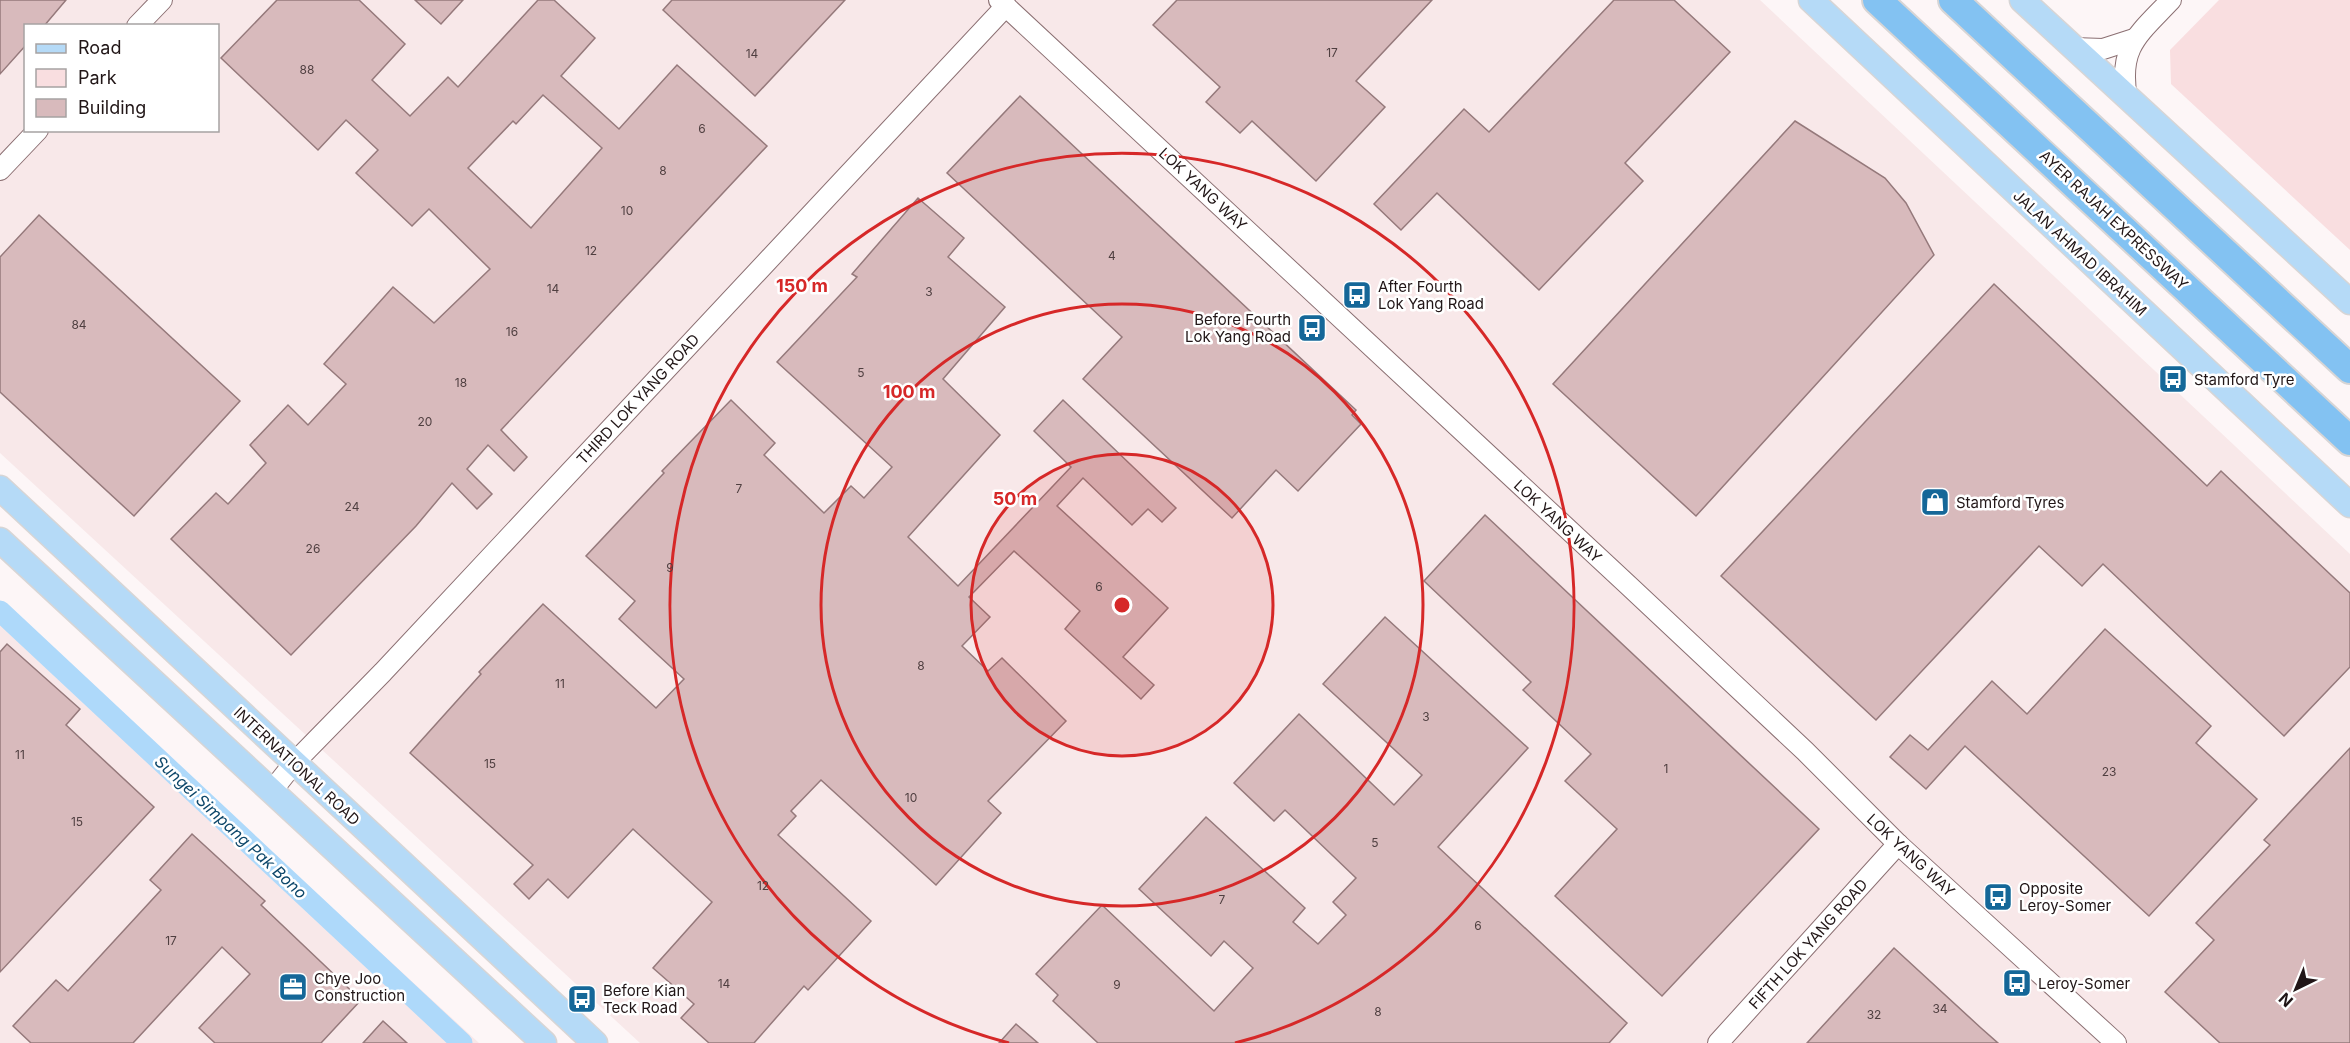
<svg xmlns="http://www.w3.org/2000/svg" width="2350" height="1043" font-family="Inter,sans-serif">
	<rect width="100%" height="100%" fill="#fdf6f7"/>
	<g fill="#f8e8e9" fill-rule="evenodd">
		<path d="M0,0h1760l590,554v489h-1710l-640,-590zM26,26h192v104h-192z"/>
		<polygon points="0,603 479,1043 0,1043"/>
	</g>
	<polygon fill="#f9dee0" points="2219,0 2350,0 2350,250 2171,84 2170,50"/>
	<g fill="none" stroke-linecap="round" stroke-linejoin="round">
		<polyline stroke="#aed9fa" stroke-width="21" points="0,611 462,1043"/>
	</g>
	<g fill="#d8babc" stroke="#95797b" stroke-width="1.5" fill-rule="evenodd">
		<polygon points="0,0 66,0 44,26 26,26 26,45 0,74"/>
		<path d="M277,0h82l46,44 -33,36 38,36 38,-39 10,10 80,-87h16l41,38 -34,38 58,53 58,-64 90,81 -266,284 26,27 -13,14 -26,-26 -21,24 25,25 -15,15 -25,-26 -36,43 -125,129 -120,-116 45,-46 12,11 38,-41 -16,-18 38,-40 20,20 38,-41 -22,-20 69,-77 41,36 56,-54 -61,-60 -17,17 -56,-53 22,-23 -32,-30 -28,30 -97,-92zM543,95l59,53 -71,80 -63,-60 45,-47 3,3z"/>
		<polygon points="415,0 463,0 441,24"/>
		<polygon points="672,0 845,0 755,96 663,10"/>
		<polygon points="1177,0 1432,0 1356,81 1385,107 1316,181 1252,121 1240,133 1206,102 1220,87 1153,25"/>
		<polygon points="1614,0 1674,0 1730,52 1625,163 1643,181 1539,290 1437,193 1401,230 1374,204 1464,109 1489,132"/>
		<polygon points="1020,96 1356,410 1352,415 1361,424 1298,491 1276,470 1232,518 1083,379 1122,337 947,173"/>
		<polygon points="1795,121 1885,178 1906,203 1934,255 1696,516 1553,384"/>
		<polygon points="918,198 964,238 948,257 1005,307 943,379 1000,435 908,537 958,586 1071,467 1034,431 1063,400 1176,508 1162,522 1148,509 1132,525 1083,478 1057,506 1168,608 1123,657 1154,685 1141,699 1065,629 1080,611 1014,551 969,597 990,617 962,646 988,671 1002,658 1066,721 988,801 1001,813 936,885 821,780 791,811 796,816 778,835 871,921 808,990 804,986 754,1043 709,1043 681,1018 694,1004 653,968 712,902 633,829 568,898 548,879 529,899 514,884 533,865 410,753 481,674 479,672 543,604 656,708 684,679 619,619 635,601 586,556 664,473 662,471 731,400 775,443 764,455 824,513 851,486 864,498 892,467 777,362 857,277 852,274"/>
		<polygon points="39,215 240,401 134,516 0,392 0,257"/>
		<polygon points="1994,284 2207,486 2221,471 2350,593 2350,667 2284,736 2103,564 2082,586 2039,546 1876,720 1721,576"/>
		<polygon points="1485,515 1819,829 1662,996 1555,896 1617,829 1565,781 1591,754 1523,690 1531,682 1424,581"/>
		<polygon points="1385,617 1528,748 1438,847 1627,1023 1609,1043 1098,1043 1053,1001 1058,995 1036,974 1102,905 1214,1011 1253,968 1224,941 1211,956 1139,889 1206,817 1305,908 1293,922 1318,944 1346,915 1333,902 1356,878 1285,810 1274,821 1234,783 1299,714 1394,805 1422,775 1323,684"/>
		<polygon points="2105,629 2211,726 2196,743 2257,799 2149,916 1965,746 1926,789 1890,757 1910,735 1928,750 1992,681 2027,714"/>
		<polygon points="7,644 80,709 66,725 154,807 0,972 0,652"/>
		<polygon points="2350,748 2350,1043 2220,1043 2165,992 2214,940 2196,923 2270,845 2264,840"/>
		<polygon points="192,834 265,901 261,905 361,1000 321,1043 215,1043 199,1028 250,974 222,947 133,1043 31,1043 13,1026 56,980 68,991 161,890 150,880"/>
		<polygon points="1894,948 1981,1028 1998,1043 1807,1043"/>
		<polygon points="383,1021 407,1043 363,1043"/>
		<polygon points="1016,1024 1038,1043 999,1043"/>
	</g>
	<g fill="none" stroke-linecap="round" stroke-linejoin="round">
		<g stroke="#8b6f72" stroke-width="22">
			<g id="minor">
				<polyline points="999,0 1628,585 1805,751 1898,844 2116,1043"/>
				<polyline points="137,26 162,0"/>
				<polyline points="2074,48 2103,49 2134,39"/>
				<path d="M2127,98c-9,-51 11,-63 44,-98"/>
				<polyline points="0,170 38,130"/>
				<polyline points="271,792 294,763 383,672 1006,6"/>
				<polyline points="1718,1043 1898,844"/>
			</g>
		</g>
		<g stroke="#d7d5d5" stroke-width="27">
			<g id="major">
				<polyline points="1811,0 2350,505"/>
				<polyline points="2022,0 2350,302"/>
				<polyline points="0,488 595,1043"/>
				<polyline points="0,540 544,1043"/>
			</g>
		</g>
		<g stroke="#d7d5d5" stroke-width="32">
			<g id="highway">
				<polyline points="1877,0 2350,441"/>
				<polyline points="1953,0 2350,369"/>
			</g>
		</g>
		<use href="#minor" stroke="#fff" stroke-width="20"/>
		<use href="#major" stroke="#b5daf7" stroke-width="24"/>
		<use href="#highway" stroke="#83c2f2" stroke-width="28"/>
	</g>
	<circle cx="1122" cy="605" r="151" fill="#d62828" fill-opacity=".12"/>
	<g fill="none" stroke="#d62828" stroke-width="3">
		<circle cx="1122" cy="605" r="151"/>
		<circle cx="1122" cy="605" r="301"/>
		<path d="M1009 1043A452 452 0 1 1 1235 1043"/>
	</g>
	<defs>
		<g id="bus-square" transform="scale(1.5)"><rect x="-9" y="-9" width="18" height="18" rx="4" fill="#156798" stroke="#fff"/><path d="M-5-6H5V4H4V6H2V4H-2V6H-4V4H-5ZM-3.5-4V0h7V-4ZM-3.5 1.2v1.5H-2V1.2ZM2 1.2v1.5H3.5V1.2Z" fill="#fff"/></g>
		<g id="shop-square" transform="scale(1.5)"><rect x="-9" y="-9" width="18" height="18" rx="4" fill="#156798" stroke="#fff"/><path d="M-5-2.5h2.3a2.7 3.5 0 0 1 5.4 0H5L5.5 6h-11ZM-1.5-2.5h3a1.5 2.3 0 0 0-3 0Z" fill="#fff"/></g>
		<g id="office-square" transform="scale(1.5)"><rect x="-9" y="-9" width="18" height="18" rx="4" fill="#156798" stroke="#fff"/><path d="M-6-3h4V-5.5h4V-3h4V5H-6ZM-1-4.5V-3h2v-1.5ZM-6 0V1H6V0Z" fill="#fff"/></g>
	</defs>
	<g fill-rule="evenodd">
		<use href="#bus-square" x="1357" y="295"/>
		<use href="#bus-square" x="1312" y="328"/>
		<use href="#bus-square" x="2173" y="379"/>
		<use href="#shop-square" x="1935" y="502"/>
		<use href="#bus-square" x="1998" y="897"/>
		<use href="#bus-square" x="2017" y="983"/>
		<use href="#office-square" x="293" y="987"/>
		<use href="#bus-square" x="582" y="999"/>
	</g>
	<g text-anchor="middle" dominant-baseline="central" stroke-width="5" stroke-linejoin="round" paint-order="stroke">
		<g font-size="12" fill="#4f3f40">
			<text x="1332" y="52">17</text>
			<text x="752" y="53">14</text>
			<text x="307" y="69">88</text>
			<text x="702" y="128">6</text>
			<text x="663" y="170">8</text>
			<text x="627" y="210">10</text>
			<text x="591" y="250">12</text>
			<text x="1112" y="255">4</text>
			<text x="553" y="288">14</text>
			<text x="929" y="291">3</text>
			<text x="79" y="324">84</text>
			<text x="512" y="331">16</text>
			<text x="861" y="372">5</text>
			<text x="461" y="382">18</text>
			<text x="425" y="421">20</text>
			<text x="739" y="488">7</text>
			<text x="352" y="506">24</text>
			<text x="313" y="548">26</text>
			<text x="670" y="567">9</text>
			<text x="1099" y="586">6</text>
			<text x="921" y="665">8</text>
			<text x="560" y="683">11</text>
			<text x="1426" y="716">3</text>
			<text x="20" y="754">11</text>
			<text x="490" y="763">15</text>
			<text x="1666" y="768">1</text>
			<text x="2109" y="771">23</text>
			<text x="911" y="797">10</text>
			<text x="77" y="821">15</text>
			<text x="1375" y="842">5</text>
			<text x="763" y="885">12</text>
			<text x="1222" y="899">7</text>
			<text x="1478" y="925">6</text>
			<text x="171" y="940">17</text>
			<text x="724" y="983">14</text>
			<text x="1117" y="984">9</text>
			<text x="1940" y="1008">34</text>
			<text x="1378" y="1011">8</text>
			<text x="1874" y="1014">32</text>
		</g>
		<g font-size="15" fill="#211617" stroke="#fff">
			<text transform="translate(1203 189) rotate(43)">LOK YANG WAY</text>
			<text transform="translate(2114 220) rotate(43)">AYER RAJAH EXPRESSWAY</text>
			<text transform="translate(2080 253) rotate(43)">JALAN AHMAD IBRAHIM</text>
			<text transform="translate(638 399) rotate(-47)">THIRD LOK YANG ROAD</text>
			<text transform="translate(1558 521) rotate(43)">LOK YANG WAY</text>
			<text transform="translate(297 766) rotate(43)">INTERNATIONAL ROAD</text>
			<text transform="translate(1911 855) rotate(43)">LOK YANG WAY</text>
			<text transform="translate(1808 944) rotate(-48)">FIFTH LOK YANG ROAD</text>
		</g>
		<g font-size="15" fill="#211617" stroke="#fff" text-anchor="start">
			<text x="1378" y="286">After Fourth<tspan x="1378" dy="17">Lok Yang Road</tspan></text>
			<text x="1291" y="319" text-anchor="end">Before Fourth<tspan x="1291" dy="17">Lok Yang Road</tspan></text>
			<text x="2194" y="379">Stamford Tyre</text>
			<text x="1956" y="502">Stamford Tyres</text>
			<text x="2019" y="888">Opposite<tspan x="2019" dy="17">Leroy-Somer</tspan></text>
			<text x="314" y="978">Chye Joo<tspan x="314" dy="17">Construction</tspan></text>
			<text x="2038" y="983">Leroy-Somer</text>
			<text x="603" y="990">Before Kian<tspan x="603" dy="17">Teck Road</tspan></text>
		</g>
		<g font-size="16" font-style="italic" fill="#0d476a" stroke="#fff">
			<text transform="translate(231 827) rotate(43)">Sungei Simpang Pak Bono</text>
		</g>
	</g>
	<circle cx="1122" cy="605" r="9" fill="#d62828" stroke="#fff" stroke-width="3"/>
	<g font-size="18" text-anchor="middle" font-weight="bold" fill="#d62828" stroke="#fff" stroke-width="5" stroke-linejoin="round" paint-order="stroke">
		<text x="802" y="292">150 m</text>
		<text x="909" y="398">100 m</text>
		<text x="1015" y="505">50 m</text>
	</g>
	<rect x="24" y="24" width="195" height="108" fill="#ffffff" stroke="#a6a2a2" stroke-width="1.5"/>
	<rect x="36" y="44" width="30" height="9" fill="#b5daf7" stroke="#a6a2a2" stroke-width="1.5"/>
	<text x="78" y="54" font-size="18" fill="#211617">Road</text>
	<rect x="36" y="69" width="30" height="18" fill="#f9dee0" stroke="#a6a2a2" stroke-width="1.5"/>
	<text x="78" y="84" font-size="18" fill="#211617">Park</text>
	<rect x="36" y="99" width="30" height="18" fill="#d8babc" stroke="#a6a2a2" stroke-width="1.5"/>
	<text x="78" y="114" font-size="18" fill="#211617">Building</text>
	<g transform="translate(2296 989) rotate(223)" stroke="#ffffff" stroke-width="4.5" paint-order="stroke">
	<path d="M0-4.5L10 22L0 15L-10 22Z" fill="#211617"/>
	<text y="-9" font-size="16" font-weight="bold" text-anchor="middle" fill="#211617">N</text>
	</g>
</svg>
